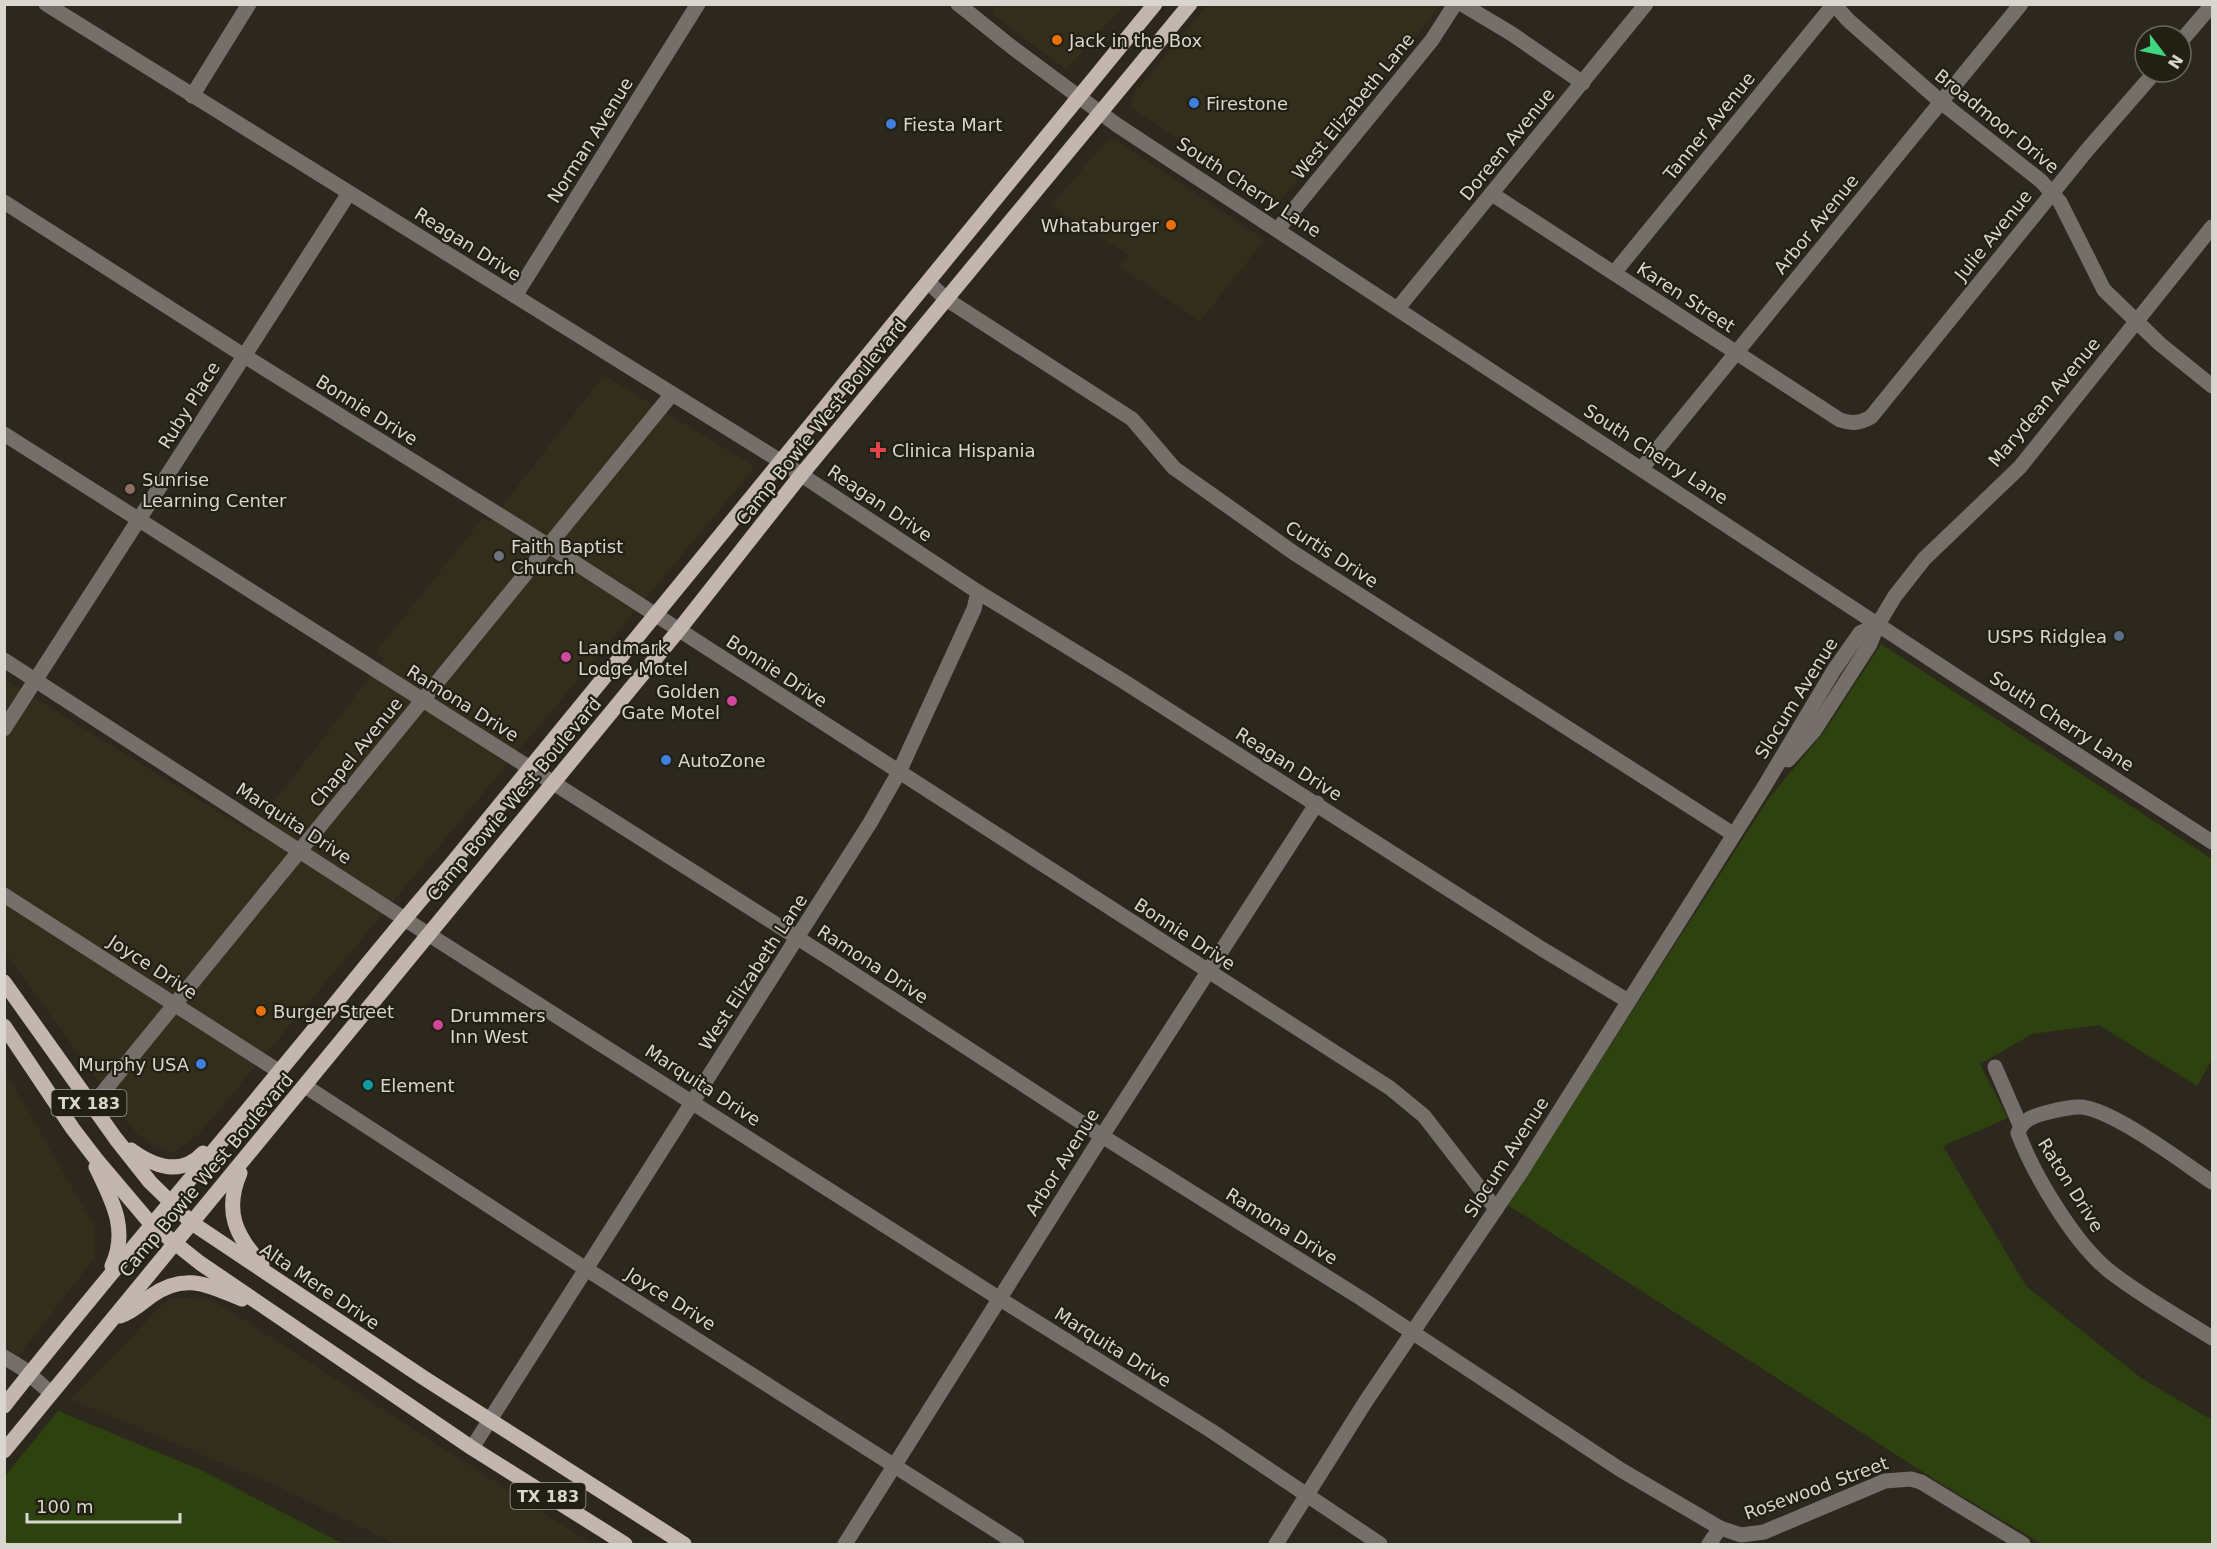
<svg xmlns="http://www.w3.org/2000/svg" width="2217" height="1549" font-family="'DejaVu Sans',sans-serif">
	<rect width="100%" height="100%" fill="#2c281d"/>
	<g fill="#332e1c">
		<polygon points="998,5 998,4 1125,5 1066,69 991,13"/>
		<polygon points="1438,5 1440,6 1276,206 1132,108 1132,96 1207,5"/>
		<polygon points="1109,139 1116,140 1264,240 1200,321 1120,267 1128,255 1051,205"/>
		<polygon points="604,375 755,467 199,1134 174,1153 150,1143 135,1132 5,952 4,679 251,832 384,659 375,653 483,518 490,522"/>
		<polygon points="5,1071 94,1226 95,1257 18,1356 4,1347"/>
		<polygon points="169,1298 213,1300 592,1544 395,1544 281,1488 71,1399"/>
	</g>
	<g fill="#2e420f">
		<polygon points="1881,644 2212,859 2212,1059 2197,1086 2099,1025 2032,1034 1980,1064 2008,1118 1943,1146 2026,1286 2141,1378 2212,1420 2212,1544 2042,1544 1937,1481 1508,1205 1769,798 1824,732"/>
		<polygon points="58,1411 201,1470 343,1544 5,1544 5,1476"/>
	</g>
	<g fill="none" stroke-linecap="round" stroke-linejoin="round">
		<g stroke="#756f6b" stroke-width="15">
			<polyline points="46,4 782,462 978,592 1123,681 1542,949 1628,1001"/>
			<polyline points="958,4 1013,48 1117,125 1959,678 2212,842"/>
			<polyline points="1462,4 1512,34 1583,83"/>
			<polyline points="1834,4 1848,20 1941,102 2041,181 2060,202 2104,290 2160,344 2212,386"/>
			<polyline points="2181,41 2212,5"/>
			<polyline points="192,96 249,4"/>
			<path d="M1492,194l348,226c12,4 20,3 31,-3l217,-268 67,-77"/>
			<polyline points="4,202 243,355 549,546 1390,1088 1424,1116 1496,1209"/>
			<polyline points="1278,229 1432,40 1455,4"/>
			<polyline points="1614,273 1834,4"/>
			<polyline points="929,283 946,299 1132,419 1174,468 1294,553 1733,834"/>
			<polyline points="515,296 698,4"/>
			<polyline points="1398,308 1646,4"/>
			<polyline points="4,434 837,963 1102,1136 1362,1299 1621,1470 1720,1528 1741,1535 1764,1532 1885,1481 1911,1479 1921,1482 2023,1544"/>
			<polyline points="1642,468 2021,4"/>
			<polyline points="4,660 403,918 1000,1299 1210,1430 1380,1544"/>
			<polyline points="4,729 349,193"/>
			<polyline points="1788,760 1814,731 1870,644 1878,624 1895,596 1924,559 2020,467 2212,227"/>
			<polyline points="4,895 280,1072"/>
			<polyline points="1995,1067 2020,1125"/>
			<polyline points="305,1086 586,1269 1017,1544"/>
			<polyline points="91,1107 672,394"/>
			<path d="M2212,1182c-30,-20 -97,-71 -130,-75 -12,-1 -25,3 -37,6 -12,3 -23,7 -27,20 16,42 55,108 90,137 33,26 70,46 104,68"/>
			<polyline points="4,1357 22,1368 51,1393"/>
			<polyline points="472,1448 870,823 899,772 974,609 978,592"/>
			<polyline points="845,1544 1102,1136 1317,803"/>
			<polyline points="1276,1544 1366,1401 1521,1172 1764,787 1834,670 1860,633 1878,624"/>
			<polyline points="1709,1544 1720,1528"/>
		</g>
		<g stroke="#c2b6ae" stroke-width="15">
			<polyline points="4,982 116,1139 150,1182 192,1223 424,1378 684,1544"/>
			<polyline points="4,1026 73,1129 96,1159 151,1224 200,1263 472,1448 625,1544"/>
			<path d="M131,1150c22,16 50,27 72,3"/>
			<path d="M96,1167c16,33 33,63 16,99"/>
			<path d="M240,1173c-16,37 -5,63 22,91"/>
			<path d="M120,1316c11,-3 22,-13 31,-20 34,-24 56,-11 91,3"/>
			<path d="M4,1406c89,-113 183,-222 274,-333 57,-68 112,-139 171,-206l706,-863"/>
			<polyline points="4,1451 678,631 801,475 1190,4"/>
		</g>
	</g>
	<g fill="#e8710a" stroke="#221f13" stroke-width="2">
		<circle cx="1057" cy="40" r="6"/>
		<circle cx="1171" cy="225" r="6"/>
		<circle cx="261" cy="1011" r="6"/>
	</g>
	<g fill="#3f7fe0" stroke="#221f13" stroke-width="2">
		<circle cx="1194" cy="103" r="6"/>
		<circle cx="891" cy="124" r="6"/>
		<circle cx="666" cy="760" r="6"/>
		<circle cx="201" cy="1064" r="6"/>
	</g>
	<path fill="#e0444e" stroke="#221f13" stroke-width="2" d="M875 441h6v6h6v6h-6v6h-6v-6h-6v-6h6z"/>
	<circle fill="#8d6e63" stroke="#221f13" stroke-width="2" cx="130" cy="489" r="6"/>
	<circle fill="#6b7280" stroke="#221f13" stroke-width="2" cx="499" cy="556" r="6"/>
	<circle fill="#5c6f8a" stroke="#221f13" stroke-width="2" cx="2119" cy="636" r="6"/>
	<g fill="#d1479c" stroke="#221f13" stroke-width="2">
		<circle cx="566" cy="657" r="6"/>
		<circle cx="732" cy="701" r="6"/>
		<circle cx="438" cy="1025" r="6"/>
	</g>
	<circle fill="#0f9aa8" stroke="#221f13" stroke-width="2" cx="368" cy="1085" r="6"/>
	<g text-anchor="middle" dominant-baseline="central" stroke-width="4.5" stroke-linejoin="round" paint-order="stroke">
		<g fill="#221f13" stroke="#a19f96" stroke-width="1.5">
			<rect x="51.5" y="1090" width="75" height="26" rx="4.5"/>
			<rect x="510.5" y="1483" width="75" height="26" rx="4.5"/>
		</g>
		<g font-size="16" font-weight="bold" fill="#d8d6ce">
			<text x="89" y="1103">TX 183</text>
			<text x="548" y="1496">TX 183</text>
		</g>
		<g font-size="18" fill="#d8d6ce" stroke="#221f13" text-anchor="start">
			<text x="1069" y="40">Jack in the Box</text>
			<text x="1206" y="103">Firestone</text>
			<text x="903" y="124">Fiesta Mart</text>
			<text x="1159" y="225" text-anchor="end">Whataburger</text>
			<text x="892" y="450">Clinica Hispania</text>
			<text x="142" y="479">Sunrise<tspan x="142" dy="21">Learning Center</tspan></text>
			<text x="511" y="546">Faith Baptist<tspan x="511" dy="21">Church</tspan></text>
			<text x="2107" y="636" text-anchor="end">USPS Ridglea</text>
			<text x="578" y="647">Landmark<tspan x="578" dy="21">Lodge Motel</tspan></text>
			<text x="720" y="691" text-anchor="end">Golden<tspan x="720" dy="21">Gate Motel</tspan></text>
			<text x="678" y="760">AutoZone</text>
			<text x="273" y="1011">Burger Street</text>
			<text x="450" y="1015">Drummers<tspan x="450" dy="21">Inn West</tspan></text>
			<text x="189" y="1064" text-anchor="end">Murphy USA</text>
			<text x="380" y="1085">Element</text>
		</g>
		<g font-size="18" fill="#d8d6ce" stroke="#221f13">
			<text transform="translate(1353 106) rotate(-51)">West Elizabeth Lane</text>
			<text transform="translate(1997 121) rotate(39)">Broadmoor Drive</text>
			<text transform="translate(1709 126) rotate(-51)">Tanner Avenue</text>
			<text transform="translate(590 140) rotate(-58)">Norman Avenue</text>
			<text transform="translate(1507 144) rotate(-51)">Doreen Avenue</text>
			<text transform="translate(1249 187) rotate(33)">South Cherry Lane</text>
			<text transform="translate(1816 224) rotate(-51)">Arbor Avenue</text>
			<text transform="translate(1993 235) rotate(-51)">Julie Avenue</text>
			<text transform="translate(468 244) rotate(32)">Reagan Drive</text>
			<text transform="translate(1686 297) rotate(33)">Karen Street</text>
			<text transform="translate(2044 402) rotate(-50)">Marydean Avenue</text>
			<text transform="translate(189 405) rotate(-58)">Ruby Place</text>
			<text transform="translate(367 410) rotate(32)">Bonnie Drive</text>
			<text transform="translate(821 422) rotate(-51)">Camp Bowie West Boulevard</text>
			<text transform="translate(1656 454) rotate(33)">South Cherry Lane</text>
			<text transform="translate(880 503) rotate(34)">Reagan Drive</text>
			<text transform="translate(1332 554) rotate(33)">Curtis Drive</text>
			<text transform="translate(777 671) rotate(33)">Bonnie Drive</text>
			<text transform="translate(1796 698) rotate(-58)">Slocum Avenue</text>
			<text transform="translate(463 703) rotate(32)">Ramona Drive</text>
			<text transform="translate(2062 721) rotate(33)">South Cherry Lane</text>
			<text transform="translate(356 752) rotate(-51)">Chapel Avenue</text>
			<text transform="translate(1289 764) rotate(32)">Reagan Drive</text>
			<text transform="translate(514 799) rotate(-50)">Camp Bowie West Boulevard</text>
			<text transform="translate(294 823) rotate(33)">Marquita Drive</text>
			<text transform="translate(1185 934) rotate(33)">Bonnie Drive</text>
			<text transform="translate(873 964) rotate(33)">Ramona Drive</text>
			<text transform="translate(153 967) rotate(33)">Joyce Drive</text>
			<text transform="translate(753 972) rotate(-57)">West Elizabeth Lane</text>
			<text transform="translate(703 1085) rotate(33)">Marquita Drive</text>
			<text transform="translate(1506 1157) rotate(-57)">Slocum Avenue</text>
			<text transform="translate(1062 1162) rotate(-58)">Arbor Avenue</text>
			<text transform="translate(206 1175) rotate(-50)">Camp Bowie West Boulevard</text>
			<text transform="translate(2071 1185) rotate(58)">Raton Drive</text>
			<text transform="translate(1282 1226) rotate(32)">Ramona Drive</text>
			<text transform="translate(320 1286) rotate(34)">Alta Mere Drive</text>
			<text transform="translate(671 1299) rotate(32)">Joyce Drive</text>
			<text transform="translate(1113 1347) rotate(32)">Marquita Drive</text>
			<text transform="translate(1816 1488) rotate(-20)">Rosewood Street</text>
		</g>
	</g>
	<rect width="2217" height="1549" fill="none" stroke="#d8d6ce" stroke-width="12"/>
	<g transform="translate(2163 54) rotate(122)"><circle r="28" fill="#221f13" stroke="#6b685e" stroke-width="1.5"/>
	<path d="M0-4.5L10 22L0 15L-10 22Z" fill="#3cd77e"/>
	<text y="-9" font-size="16" font-weight="bold" text-anchor="middle" fill="#d8d6ce">N</text>
	</g>
	<path d="M27 1513v9h153v-9" fill="none" stroke="#d8d6ce" stroke-width="3"/>
	<text x="36" y="1513" font-size="18" fill="#d8d6ce" stroke="#221f13" stroke-width="4.5" paint-order="stroke">100 m</text>
</svg>
